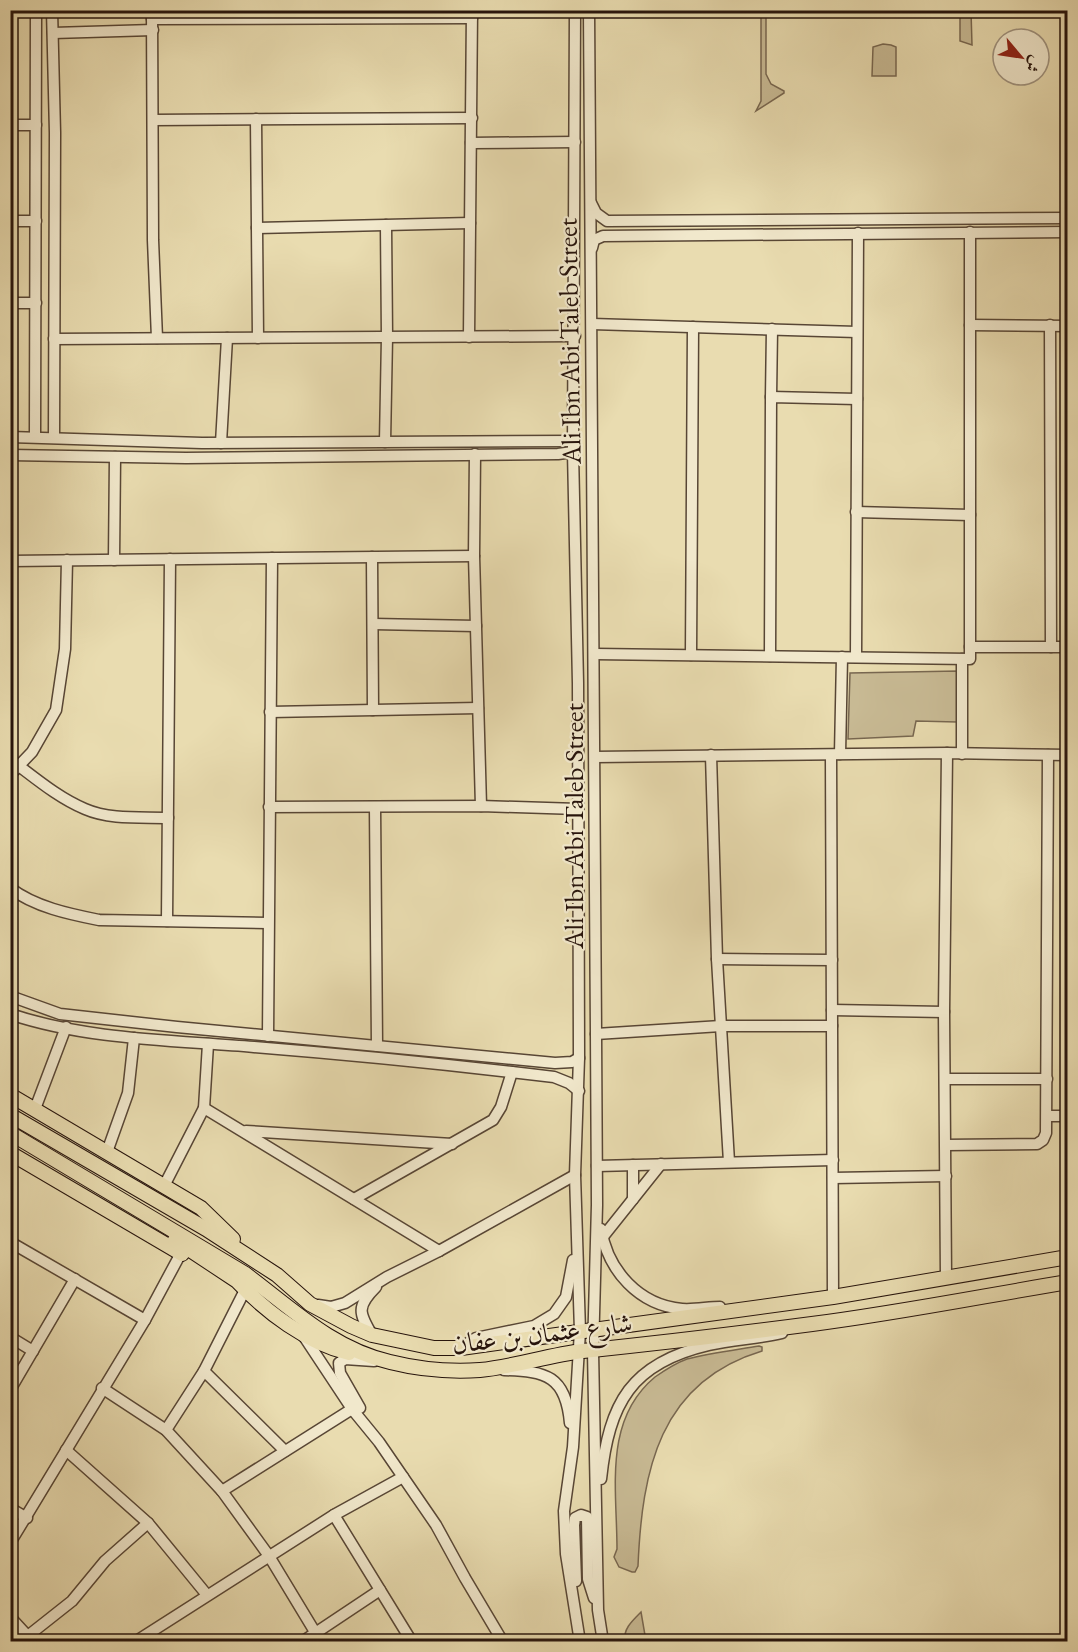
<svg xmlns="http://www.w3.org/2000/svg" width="1078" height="1652" font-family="'EB Garamond',Amiri,serif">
	<rect width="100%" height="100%" fill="#e9dcb0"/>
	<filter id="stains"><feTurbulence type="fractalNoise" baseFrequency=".00333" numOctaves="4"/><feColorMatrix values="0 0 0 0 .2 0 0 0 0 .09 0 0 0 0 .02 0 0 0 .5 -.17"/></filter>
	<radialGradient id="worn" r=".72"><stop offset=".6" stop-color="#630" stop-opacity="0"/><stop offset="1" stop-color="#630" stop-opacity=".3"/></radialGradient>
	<g fill="#c8ba94" stroke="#786750" stroke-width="1.5">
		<polygon points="761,11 766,11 766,74 771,84 784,91 784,93 756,111 761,101"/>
		<polygon points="960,11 971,11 972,45 960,41"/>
		<polygon points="883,44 891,45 896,47 896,76 872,76 873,47"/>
		<polygon points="958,671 957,722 916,721 913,736 848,739 850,673"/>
		<path d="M759,1346l3,1v4c-103,31 -120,120 -124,215l-3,6h-3l-13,-5 -5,-10 3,-8c0,-60 -14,-129 38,-172 10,-7 21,-14 32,-18 23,-6 48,-9 72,-13z"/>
		<path d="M641,1612l5,29h-21c-2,-12 7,-20 16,-29z"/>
	</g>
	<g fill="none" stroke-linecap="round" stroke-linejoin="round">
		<g stroke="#584635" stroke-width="13">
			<g id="minor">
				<polyline points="52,10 55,133 54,437"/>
				<polyline points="152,10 153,240 157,338"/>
				<polyline points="575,10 573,452 578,683 579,1058 575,1175 580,1331 573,1447 564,1511 566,1554 580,1642"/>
				<polyline points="589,10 596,1034 597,1205 593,1351 598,1610 603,1642"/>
				<polyline points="152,19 472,18"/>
				<polyline points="53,33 153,30"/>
				<polyline points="256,119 258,338"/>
				<polyline points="153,120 472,118"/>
				<polyline points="10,125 36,125"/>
				<polyline points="471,143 575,142"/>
				<polyline points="591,203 596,213 607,221 1068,218"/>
				<polyline points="10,221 36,221"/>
				<polyline points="257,228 470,223"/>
				<polyline points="970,232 970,647 1068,647"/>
				<polyline points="592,248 594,240 603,236 1068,232"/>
				<polyline points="10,303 36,303"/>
				<polyline points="592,324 857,332"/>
				<polyline points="970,325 1068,326"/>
				<polyline points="1050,325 1051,647"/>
				<polyline points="469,337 472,10"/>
				<polyline points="54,339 575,336"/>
				<polyline points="771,397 772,329"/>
				<polyline points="35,436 36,10"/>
				<polyline points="10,437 202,443 574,441"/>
				<polyline points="385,442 387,337 386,225"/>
				<polyline points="221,443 227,338"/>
				<polyline points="475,454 474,556 481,806"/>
				<polyline points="10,455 186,458 558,454 573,452"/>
				<polyline points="856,512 970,515"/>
				<polyline points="372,557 373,710"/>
				<polyline points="114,560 115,457"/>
				<polyline points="10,561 474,556"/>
				<polyline points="373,624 476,626"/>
				<polyline points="595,654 970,659 970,647"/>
				<polyline points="691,655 693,327"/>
				<polyline points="770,656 771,397 857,399"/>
				<polyline points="856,657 858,233"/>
				<polyline points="270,712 478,708"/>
				<polyline points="840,754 842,657"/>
				<polyline points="962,754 962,659"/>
				<polyline points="711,755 717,959 729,1162"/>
				<polyline points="595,757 947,753 1068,755"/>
				<path d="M19,766c21,16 42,33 66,43 25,11 56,8 83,9"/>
				<polyline points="10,775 32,752 56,710 65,649 67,560"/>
				<polyline points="269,807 481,806 578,809"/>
				<polyline points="375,807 377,1046"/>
				<path d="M10,888c25,19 59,26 89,32l169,3"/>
				<polyline points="167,921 170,559"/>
				<polyline points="717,959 832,960"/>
				<polyline points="10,996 60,1014 177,1027 555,1063 572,1062 579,1058"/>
				<polyline points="832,1010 944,1012"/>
				<path d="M10,1014c78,26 163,26 244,33 100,8 200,18 300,30l15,6 10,8"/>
				<polyline points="596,1034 721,1026 832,1026"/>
				<polyline points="268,1036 272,558"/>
				<polyline points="945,1079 1047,1079"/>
				<polyline points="204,1108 439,1251"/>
				<polyline points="35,1109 66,1027"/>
				<polyline points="1047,1116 1068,1116"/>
				<polyline points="246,1131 452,1144"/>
				<polyline points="946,1145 1037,1144 1043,1140 1046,1133 1048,755"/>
				<polyline points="107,1152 128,1093 134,1038"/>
				<polyline points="633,1165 633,1199"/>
				<polyline points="597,1166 833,1160"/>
				<polyline points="833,1178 946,1176"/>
				<polyline points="164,1186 204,1108 208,1044"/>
				<polyline points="354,1199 493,1120 501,1107 512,1072"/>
				<path d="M601,1229c7,42 38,76 81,80 13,1 26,-2 38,-2"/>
				<polyline points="602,1238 661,1164"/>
				<polyline points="10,1242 145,1320"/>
				<polyline points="946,1277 944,1012 947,753"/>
				<polyline points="828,1298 833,1297 831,755"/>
				<polyline points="318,1305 331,1307 345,1303 387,1277 439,1251 575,1175"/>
				<polyline points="303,1335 352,1409 379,1442 436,1525 465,1578 503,1642"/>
				<path d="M372,1335c-13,-22 -16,-28 4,-48"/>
				<polyline points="10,1337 33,1351"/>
				<polyline points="462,1347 476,1338 534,1326 554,1314 566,1297 573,1260"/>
				<path d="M504,1370c42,1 62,6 66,53"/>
				<polyline points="204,1371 285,1451"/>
				<polyline points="102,1388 166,1430 222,1491 269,1556 321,1642"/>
				<polyline points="10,1390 75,1279"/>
				<polyline points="360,1408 340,1373 339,1363 345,1359 374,1361"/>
				<polyline points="166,1430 204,1371 245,1290"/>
				<polyline points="66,1450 148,1523 207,1595"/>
				<path d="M601,1479c8,-76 30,-116 108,-134 24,-6 49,-6 73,-12"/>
				<polyline points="222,1491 352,1409"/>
				<polyline points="10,1508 27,1518"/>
				<polyline points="334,1515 412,1642"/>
				<polyline points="10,1543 145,1320 181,1253"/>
				<polyline points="576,1581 574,1525 575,1518 581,1515 587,1517 588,1579 594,1598"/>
				<polyline points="10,1617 33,1642"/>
				<polyline points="29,1635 72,1601 105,1561 148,1523"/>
				<polyline points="10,1638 14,1642"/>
				<polyline points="135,1642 334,1515 403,1477"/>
				<polyline points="302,1642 380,1590"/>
			</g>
		</g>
		<g stroke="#27140c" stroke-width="16">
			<g id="major">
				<polyline points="10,1095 201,1208 233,1239"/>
				<polyline points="10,1115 206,1229 277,1275 310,1304 351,1326 372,1335 434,1348 461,1348 833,1297 1068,1257"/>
				<path d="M10,1133l234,140c46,34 88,76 146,89 28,7 61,10 90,8 34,-3 68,-15 103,-19 76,-8 153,-17 229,-27 86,-11 171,-28 256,-42"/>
				<polyline points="10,1153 182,1254"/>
				<path d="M175,1240l62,41c29,31 70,62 112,72"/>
			</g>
		</g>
		<use href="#minor" stroke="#f1e8cc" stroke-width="10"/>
		<use href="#major" stroke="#e9dcb0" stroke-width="14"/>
	</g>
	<g text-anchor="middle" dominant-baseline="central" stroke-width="4.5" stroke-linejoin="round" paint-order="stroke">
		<g font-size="27" fill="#27140c" stroke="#f1e8cc">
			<text transform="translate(569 341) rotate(-91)">Ali Ibn Abi Taleb Street</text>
			<text transform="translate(573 826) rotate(-90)">Ali Ibn Abi Taleb Street</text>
			<text transform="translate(542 1333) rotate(-7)">شارع عثمان بن عفان</text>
		</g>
	</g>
	<rect width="1078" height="1652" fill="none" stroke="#e9dcb0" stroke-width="36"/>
	<rect x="12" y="12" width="1054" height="1628" fill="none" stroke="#27140c" stroke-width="3"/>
	<rect x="18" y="18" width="1042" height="1616" fill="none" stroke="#27140c" stroke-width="1.5"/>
	<g transform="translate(1021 57) rotate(119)"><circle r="28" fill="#f1e8cc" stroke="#a0937f" stroke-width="1.5"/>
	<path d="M0-4.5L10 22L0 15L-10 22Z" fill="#8f2418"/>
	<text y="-9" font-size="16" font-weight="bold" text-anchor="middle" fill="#27140c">ش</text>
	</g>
	<rect width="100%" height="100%" filter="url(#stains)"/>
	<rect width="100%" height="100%" fill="url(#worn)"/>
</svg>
